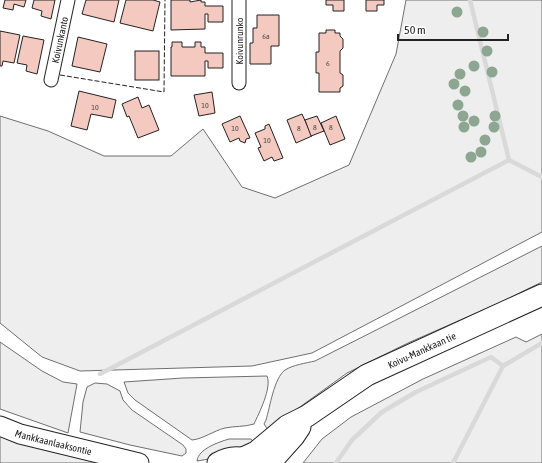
<svg xmlns="http://www.w3.org/2000/svg" width="542" height="463" font-family="'Asap Condensed',sans-serif">
	<rect width="100%" height="100%" fill="#fff"/>
	<g fill="#eee" stroke="#6f6f6f">
		<polygon points="406,0 542,0 542,232 312,353 252,366 80,371 42,357 0,323 0,116 48,131 104,156 171,156 203,129 242,187 275,198 349,165 396,54"/>
		<path d="M542,246v36l-43,21 -91,40 -61,30 -79,57 -4,-6 2,-4c4,-13 8,-42 19,-50 8,-5 21,-7 30,-9z"/>
		<polygon points="542,334 542,463 303,463 322,439 351,417 423,379 516,337 526,342"/>
		<polygon points="0,342 42,371 63,382 77,384 68,433 0,409"/>
		<path d="M267,376c5,12 -8,37 -13,48 -10,3 -19,2 -29,4 -12,3 -22,11 -33,12l-57,-40 -7,-7 -4,-11 59,-4z"/>
		<polygon points="95,383 107,384 120,391 123,400 132,410 183,445 186,449 186,453 182,456 130,445 80,432 83,402 87,387"/>
		<polygon points="0,435 109,463 0,463"/>
		<path d="M229,439h22l3,4 -45,16 -12,2c1,-12 22,-19 32,-22z"/>
	</g>
	<g fill="none" stroke-linecap="round" stroke-linejoin="round">
		<g stroke="#d9d9d9" stroke-width="4.5">
			<polyline points="470,0 509,160 542,177"/>
			<polyline points="100,374 509,160"/>
			<polyline points="336,463 352,440 382,412 416,392 491,357 503,366"/>
			<polyline points="453,463 503,366 542,343"/>
		</g>
	</g>
	<g fill="#f3c9c0" stroke="#222">
		<polygon points="5,0 26,0 24,7 14,4 13,10 3,8"/>
		<polygon points="34,0 55,0 51,19 41,16 42,11 32,8"/>
		<polygon points="86,0 119,0 114,22 82,14"/>
		<polygon points="126,0 153,0 160,2 153,31 120,23"/>
		<polygon points="171,0 190,0 190,2 201,0 201,2 205,2 205,6 223,6 223,22 208,22 208,14 205,14 205,29 171,30"/>
		<polygon points="326,0 344,0 344,11 333,11 333,5 326,5"/>
		<polygon points="366,0 384,0 384,5 377,5 377,11 366,11"/>
		<polygon points="257,15 279,15 279,46 271,46 271,64 250,64 250,43 253,43 253,28 257,28"/>
		<polygon points="326,30 335,30 335,33 340,33 340,36 343,39 343,48 340,51 340,73 343,75 343,86 340,88 340,92 319,92 319,73 316,73 316,52 319,52 319,33 326,33"/>
		<polygon points="0,31 20,35 14,63 3,61 2,66 0,66"/>
		<polygon points="23,36 44,40 37,74 26,71 27,65 17,63"/>
		<polygon points="78,37 107,44 100,72 72,66"/>
		<polygon points="172,42 182,42 182,47 195,47 195,42 201,42 201,47 205,47 205,53 223,53 223,68 208,68 208,61 205,61 205,76 171,76 171,47 172,47"/>
		<rect x="135" y="51" width="24" height="29"/>
		<polygon points="79,91 116,100 112,118 91,114 87,130 71,126"/>
		<polygon points="212,92 215,113 199,116 194,95"/>
		<polygon points="138,97 142,108 149,105 159,130 138,138 129,116 127,117 122,104"/>
		<polygon points="302,114 312,136 296,143 287,120"/>
		<polygon points="240,116 250,138 246,139 245,143 240,141 239,138 230,142 222,124"/>
		<polygon points="317,116 324,131 311,136 305,120"/>
		<polygon points="336,116 345,139 330,145 321,123"/>
		<polygon points="269,124 283,158 274,161 272,157 264,161 258,148 261,147 255,133 265,129 265,126"/>
	</g>
	<g fill="none" stroke-linecap="round" stroke-linejoin="round">
		<g stroke="#222" stroke-width="15">
			<g id="street">
				<path id="s1" d="M51,80l17,-80"/>
				<polyline points="239,83 239,0"/>
			</g>
		</g>
		<g stroke="#222" stroke-width="21">
			<g id="secondary">
				<path id="s2" d="M0,426l20,8 119,29"/>
			</g>
		</g>
		<g stroke="#222" stroke-width="23">
			<g id="primary">
				<path id="s3" d="M243,458l13,-6 31,-26 20,-10 60,-41 175,-80"/>
				<path d="M218,463c12,-7 24,-7 36,0"/>
				<polyline points="270,463 294,436 300,427"/>
			</g>
		</g>
		<use href="#street" stroke="#fff" stroke-width="13"/>
		<use href="#secondary" stroke="#fff" stroke-width="19"/>
		<use href="#primary" stroke="#fff" stroke-width="21"/>
		<polyline stroke="#222" stroke-width="1" stroke-dasharray="5 2" stroke-linecap="butt" points="60,75 164,92 165,0"/>
	</g>
	<g fill="#8da692">
		<circle cx="457" cy="12" r="5.5"/>
		<circle cx="483" cy="32" r="5.5"/>
		<circle cx="487" cy="51" r="5.5"/>
		<circle cx="474" cy="66" r="5.5"/>
		<circle cx="492" cy="72" r="5.5"/>
		<circle cx="460" cy="74" r="5.5"/>
		<circle cx="454" cy="84" r="5.5"/>
		<circle cx="465" cy="91" r="5.5"/>
		<circle cx="458" cy="105" r="5.5"/>
		<circle cx="463" cy="116" r="5.5"/>
		<circle cx="495" cy="116" r="5.5"/>
		<circle cx="474" cy="121" r="5.5"/>
		<circle cx="464" cy="127" r="5.5"/>
		<circle cx="494" cy="127" r="5.5"/>
		<circle cx="485" cy="140" r="5.5"/>
		<circle cx="481" cy="152" r="5.5"/>
		<circle cx="471" cy="157" r="5.5"/>
	</g>
	<g text-anchor="middle" dominant-baseline="central" stroke-width="3" stroke-linejoin="round" paint-order="stroke">
		<g font-size="8" fill="#564c4a">
			<text x="266" y="36">6a</text>
			<text x="328" y="63">6</text>
			<text x="205" y="105">10</text>
			<text x="95" y="107">10</text>
			<text x="315" y="127">8</text>
			<text x="331" y="127">8</text>
			<text x="235" y="128">10</text>
			<text x="299" y="128">8</text>
			<text x="267" y="140">10</text>
		</g>
		<g font-size="10" fill="#222" stroke="#fff">
			<text stroke="none"><textPath href="#s1" startOffset="41">Koivunkanto</textPath></text>
			<text transform="translate(239 41) rotate(-90)">Koivunrunko</text>
			<text stroke="none"><textPath href="#s3" startOffset="210">Koivu-Mankkaan tie</textPath></text>
			<text stroke="none"><textPath href="#s2" startOffset="56">Mankkaanlaaksontie</textPath></text>
		</g>
	</g>
	<path d="M398 34v6h110v-6" fill="none" stroke="#222222" stroke-width="2"/>
	<text x="404" y="34" font-size="12" fill="#222222" stroke="#ffffff" stroke-width="3" paint-order="stroke">50 m</text>
</svg>
